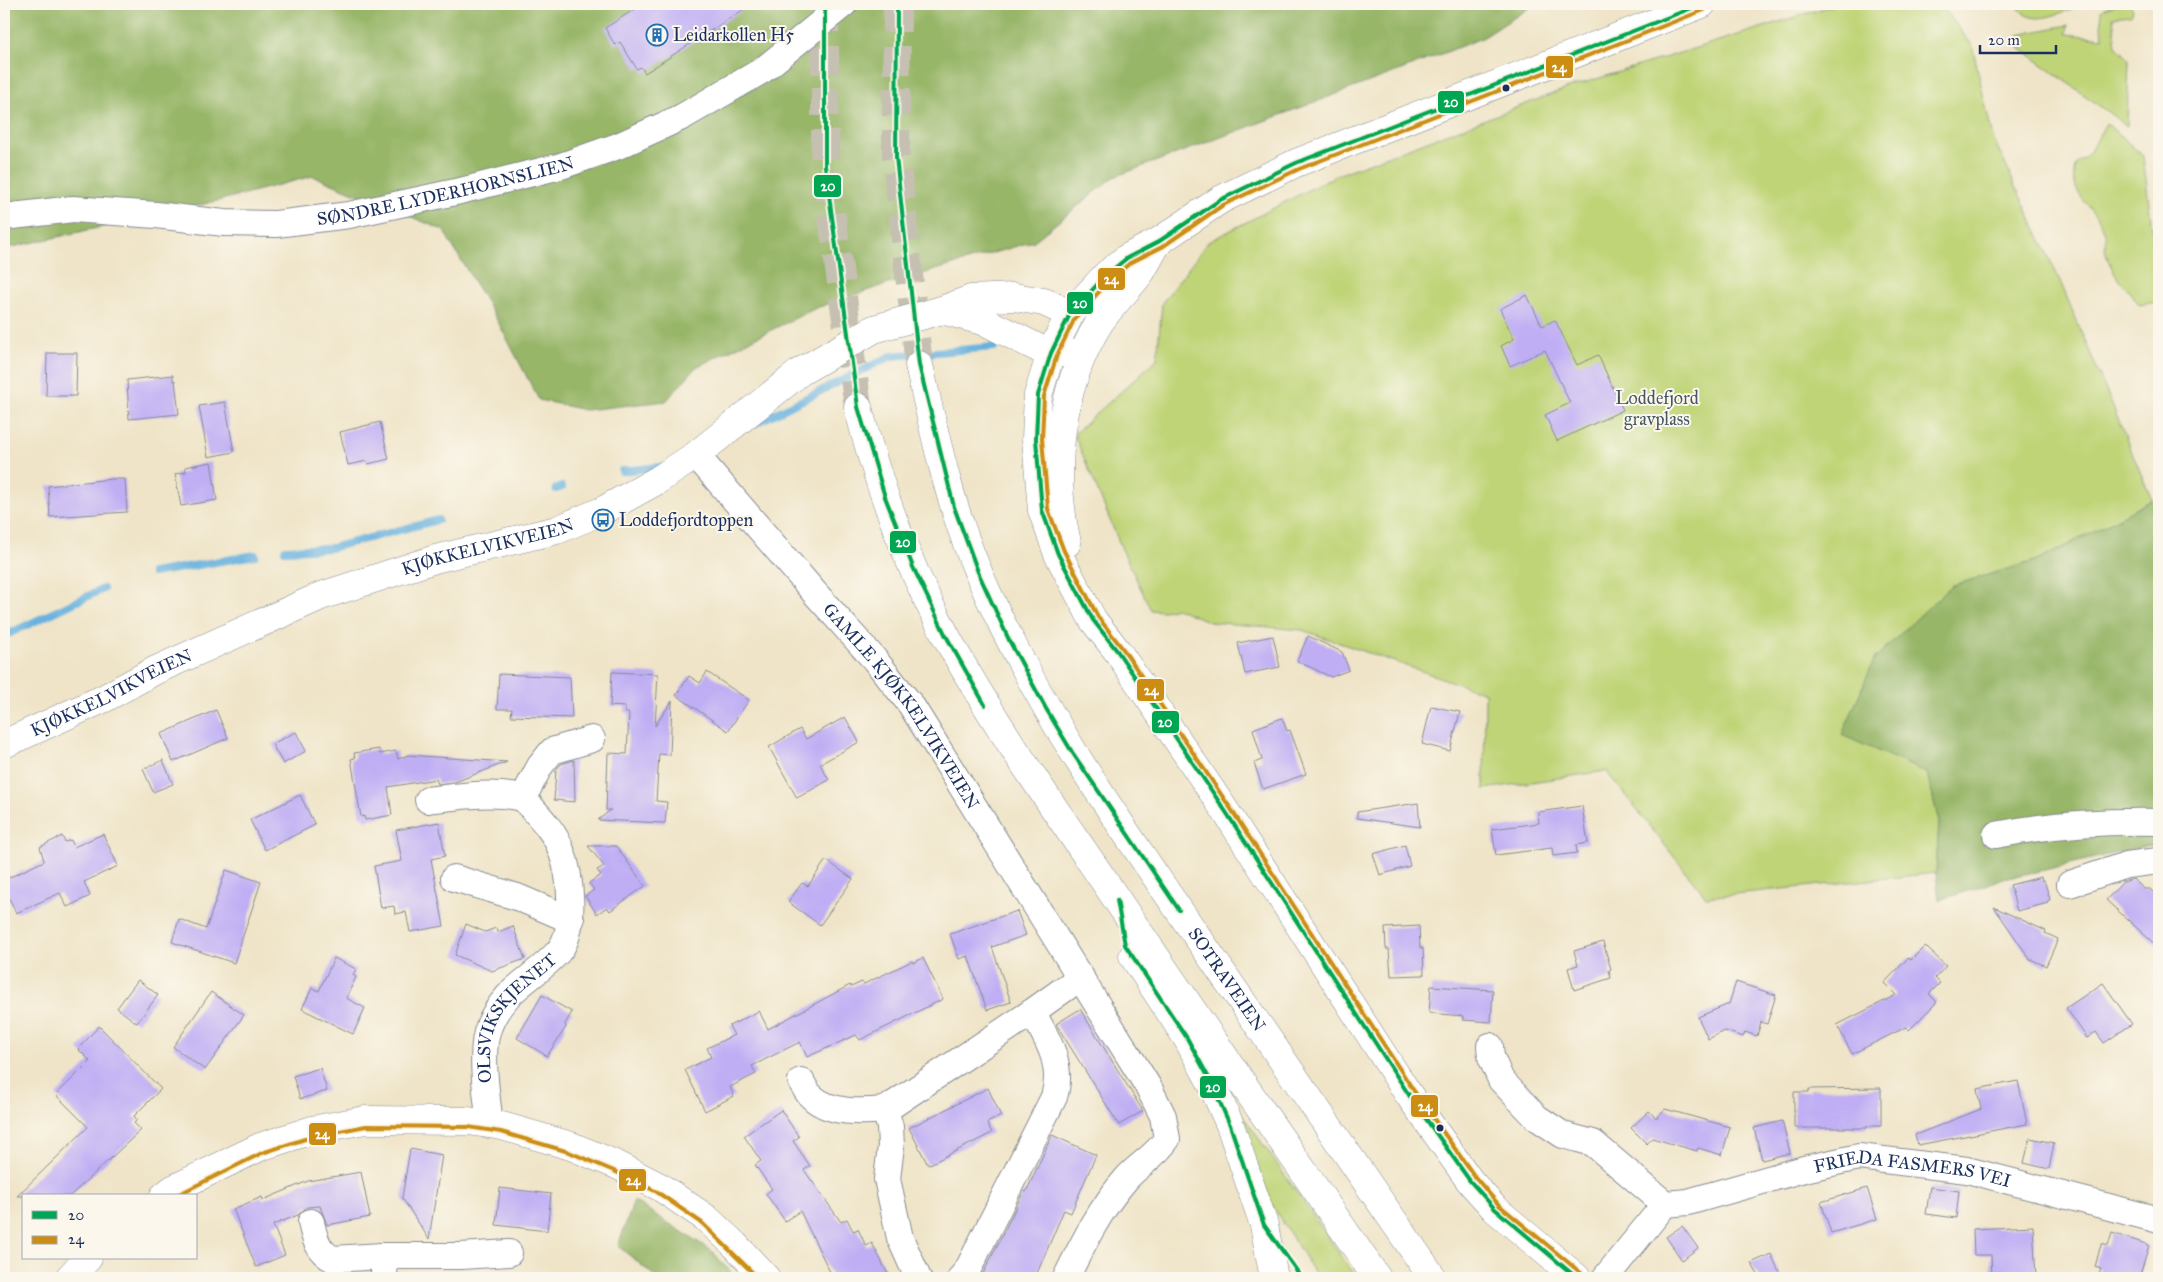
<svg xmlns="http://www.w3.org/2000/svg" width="2163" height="1282" font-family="'IM FELL Great Primer',serif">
	<rect width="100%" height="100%" fill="#fbf7ec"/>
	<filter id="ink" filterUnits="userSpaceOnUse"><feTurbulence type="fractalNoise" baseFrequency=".02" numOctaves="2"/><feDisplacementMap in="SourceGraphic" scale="10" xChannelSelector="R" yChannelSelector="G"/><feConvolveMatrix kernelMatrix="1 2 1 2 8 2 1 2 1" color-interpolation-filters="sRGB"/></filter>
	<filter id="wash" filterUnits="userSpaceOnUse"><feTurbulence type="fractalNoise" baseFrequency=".0096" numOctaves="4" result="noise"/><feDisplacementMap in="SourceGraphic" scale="20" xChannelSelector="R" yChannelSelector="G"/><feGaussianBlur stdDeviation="1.12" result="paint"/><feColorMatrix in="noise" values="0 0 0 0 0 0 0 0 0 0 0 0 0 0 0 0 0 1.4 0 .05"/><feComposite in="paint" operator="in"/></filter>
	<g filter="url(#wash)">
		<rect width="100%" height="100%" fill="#efe4c7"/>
		<g fill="#bfd477" stroke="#6d826a">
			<polygon points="1837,4 1940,4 1972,45 1993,138 2060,281 2152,500 2041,559 1951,586 1842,735 1927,772 1939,822 1936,873 1706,897 1606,771 1484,789 1485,693 1302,630 1210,622 1176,608 1164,611 1151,610 1122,549 1074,434 1157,359 1162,303 1208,242 1337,175 1571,87"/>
			<path d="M2015,4h30l1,2 9,-2h20l1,3c-14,5 -35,16 -50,8 -4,-2 -8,-8 -11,-11z"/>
			<polygon points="2119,4 2130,4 2133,10 2131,15 2113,17 2116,46 2129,59 2127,126 2017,46 2018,35 2068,25 2067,34 2103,38 2101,10"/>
			<path d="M2106,123l37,33 14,113v33l-17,3c-13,-16 -28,-31 -34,-51 -2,-8 1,-16 -2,-23 -8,-23 -33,-34 -30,-60 2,-11 8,-11 14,-17 7,-9 12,-21 18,-31z"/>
			<polygon points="1224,1089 1357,1278 1318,1278 1273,1207"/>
		</g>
		<g fill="#97b668" stroke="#597263">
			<polygon points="4,4 1535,4 1484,37 1401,70 1114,177 1034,241 878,287 816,308 696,367 666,401 585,410 539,400 497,320 443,230 313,176 217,201 4,249"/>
			<polygon points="2152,500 2159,507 2159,852 2150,845 2036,872 2002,878 1986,885 1939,900 1936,873 1939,822 1927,773 1842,735 1875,658 1951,586 2041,559"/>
			<polygon points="634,1201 712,1251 736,1278 657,1278 618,1246"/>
		</g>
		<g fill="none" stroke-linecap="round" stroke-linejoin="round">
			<g stroke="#66b1de" stroke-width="8">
				<polyline points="754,424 891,356 994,347"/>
				<polyline points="622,471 659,467"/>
				<polyline points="556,489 562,487"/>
				<polyline points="285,550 331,548 438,520"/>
				<polyline points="153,573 255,555"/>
				<polyline points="4,636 103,589"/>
			</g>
		</g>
		<g id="blocks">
			<g fill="#bfaef4">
				<polygon points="643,4 752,4 645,73 641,67 637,69 620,42 615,45 605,28"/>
				<polygon points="1527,295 1542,326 1555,320 1577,365 1598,355 1623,410 1557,441 1545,415 1570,403 1545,350 1510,366 1501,346 1514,339 1500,309"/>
				<polygon points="47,353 77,353 76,396 46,396"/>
				<polygon points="173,375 173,381 175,380 179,414 129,419 127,380"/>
				<polygon points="225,402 234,452 208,457 199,406"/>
				<polygon points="380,422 389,459 368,464 367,461 348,465 340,432"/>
				<polygon points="211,462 217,500 181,506 175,474 186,472 185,467"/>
				<polygon points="111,479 125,479 127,512 50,517 48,486"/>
				<polygon points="1273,636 1280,667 1245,674 1238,643"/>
				<polygon points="1308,636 1342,652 1349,670 1331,677 1297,661"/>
				<polygon points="612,672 658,674 655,726 672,701 670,755 659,754 656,801 667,802 665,823 598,820 611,810 606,810 608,753 627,754 629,713 625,713 625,707 610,706"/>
				<polygon points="707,672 749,700 728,731 676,695 689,676 700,683"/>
				<polygon points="499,674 570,677 572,718 511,716 512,709 497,709"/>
				<polygon points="1431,706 1460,712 1450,751 1422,744"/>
				<polygon points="216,710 228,738 173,762 161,734"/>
				<polygon points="845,717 859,742 820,764 829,780 797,798 769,747 800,729 806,739"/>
				<polygon points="1282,718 1287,731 1290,730 1306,774 1263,789 1254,763 1262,760 1253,729"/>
				<polygon points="296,732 306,751 283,764 272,744"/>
				<polygon points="379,749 380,754 396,751 398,759 408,755 507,762 455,782 438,784 436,779 388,787 392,815 365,820 364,816 361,817 351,759 355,758 354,753"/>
				<polygon points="163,760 173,784 153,792 143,769"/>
				<polygon points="574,760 575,802 554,800 556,770 561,764"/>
				<polygon points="300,795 315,825 265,850 250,820"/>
				<polygon points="1418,803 1420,827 1357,818 1357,812"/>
				<polygon points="1582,806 1588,843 1576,845 1577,853 1553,856 1552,848 1496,855 1492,829 1539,823 1538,812"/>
				<polygon points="439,822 445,856 431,859 444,926 410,932 406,912 395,914 394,906 381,908 374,866 402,861 396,830"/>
				<polygon points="103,834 118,866 84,882 90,896 67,907 60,893 16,913 4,887 4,880 44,861 40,847 62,836 65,842 71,840 74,847"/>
				<polygon points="1405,845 1410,866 1380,875 1373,854"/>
				<polygon points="588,846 616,846 645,886 610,911 607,907 597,914 585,896 594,890 589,883 601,875 597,870 604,866"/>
				<polygon points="826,860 853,879 820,925 788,902 802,883 808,886"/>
				<polygon points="226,870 261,882 234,963 172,942 179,919 206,929"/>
				<polygon points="2041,877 2042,881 2044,880 2050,900 2047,901 2048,903 2017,911 2010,885"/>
				<polygon points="2133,879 2144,889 2150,889 2159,898 2159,948 2106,900 2123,882"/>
				<polygon points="1994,907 2046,931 2045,933 2058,939 2046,966 2030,959"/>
				<polygon points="1017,911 1026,935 992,947 1011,1002 987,1010 968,956 959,959 950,934"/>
				<polygon points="466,924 485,932 496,928 498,932 513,926 525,959 492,971 455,955"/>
				<polygon points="1419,926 1420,948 1423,948 1424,975 1391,976 1389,949 1386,949 1385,928"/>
				<polygon points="1603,942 1611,969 1609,970 1611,978 1574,990 1568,968 1578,965 1574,951"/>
				<polygon points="1925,946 1946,966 1935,978 1940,983 1929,994 1937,1002 1909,1030 1906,1027 1852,1054 1837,1025 1896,995 1884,983 1908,958 1911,960"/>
				<polygon points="334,958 356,969 353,975 356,977 346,998 365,1008 353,1034 302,1009 312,988 319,991"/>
				<polygon points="923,958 943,999 860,1040 856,1035 807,1057 800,1042 752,1066 756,1074 730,1087 734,1096 705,1111 685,1070 711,1057 707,1048 734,1035 729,1026 759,1011 768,1029 850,985 851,987 862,982 864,984 912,961 913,963"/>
				<polygon points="138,980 158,995 137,1023 117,1008"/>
				<polygon points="1736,982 1776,995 1767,1024 1761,1022 1757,1036 1745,1032 1743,1037 1725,1031 1708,1039 1698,1017 1729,1004"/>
				<polygon points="2103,983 2132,1024 2104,1043 2096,1032 2087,1038 2066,1008"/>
				<polygon points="1431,986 1493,990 1491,1022 1463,1020 1463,1016 1429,1013"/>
				<polygon points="211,992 244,1015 205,1070 173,1047"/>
				<polygon points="542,995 572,1012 565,1024 566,1027 547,1056 517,1038"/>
				<polygon points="1080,1009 1143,1111 1119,1125 1056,1024"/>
				<polygon points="99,1026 161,1089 134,1116 137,1120 134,1123 141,1130 70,1196 17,1196 88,1127 56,1095 90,1061 78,1049"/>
				<polygon points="320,1068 327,1091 300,1099 293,1076"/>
				<polygon points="2018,1081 2027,1124 1918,1145 1915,1135 1981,1109 1977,1089"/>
				<polygon points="988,1088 1001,1116 987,1123 992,1133 928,1165 909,1128"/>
				<polygon points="1881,1088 1881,1126 1867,1126 1867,1128 1794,1128 1794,1092 1809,1092 1809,1089"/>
				<polygon points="1665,1109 1730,1127 1722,1155 1698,1148 1697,1151 1652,1138 1647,1144 1631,1128 1649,1111 1656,1118"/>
				<polygon points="781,1110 799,1137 793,1141 810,1166 804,1170 841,1222 847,1219 853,1231 858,1229 866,1246 872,1243 890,1278 833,1278 800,1211 785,1221 766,1194 772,1189 755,1165 761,1161 744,1136"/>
				<polygon points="1782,1121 1790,1153 1762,1160 1754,1128"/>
				<polygon points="1052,1135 1096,1155 1071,1213 1064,1210 1035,1278 981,1278 1024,1191 1026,1192"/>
				<polygon points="2030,1138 2054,1143 2049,1169 2024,1163"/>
				<polygon points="410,1149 442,1155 429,1239 402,1198"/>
				<polygon points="361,1172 370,1217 327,1225 320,1206 307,1207 298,1215 273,1225 285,1255 256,1267 233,1209 262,1197 263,1200 308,1181"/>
				<polygon points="1930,1187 1959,1191 1956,1218 1926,1214"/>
				<polygon points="500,1188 551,1194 547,1231 496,1225"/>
				<polygon points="1867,1188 1877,1219 1831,1233 1821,1202"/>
				<polygon points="1682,1226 1698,1248 1682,1260 1666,1237"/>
				<polygon points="2033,1226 2036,1277 1992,1278 1991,1255 1974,1255 1973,1229"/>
				<polygon points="2112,1233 2149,1245 2139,1278 2098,1278 2101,1269 2095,1267 2100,1248 2102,1244 2108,1246"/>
				<polygon points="1771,1254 1782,1278 1760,1278 1751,1263"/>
			</g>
		</g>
	</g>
	<g filter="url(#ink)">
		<use href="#blocks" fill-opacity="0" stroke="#858a92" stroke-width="1"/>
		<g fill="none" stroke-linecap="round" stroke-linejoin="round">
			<g stroke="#c5c0b2" stroke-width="28" stroke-dasharray="28 14" stroke-linecap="butt">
				<polyline points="825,4 825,166 858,407"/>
				<polyline points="897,4 896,157 919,365"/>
			</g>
			<g stroke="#858a92" stroke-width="28">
				<g id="minor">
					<path id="s1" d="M4,217l69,-8 83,6 68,8 52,1 73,-9 111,-24 101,-25 57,-20 64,-29 81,-47 81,-66"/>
					<path id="s2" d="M696,455l118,137 61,68 36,45 238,383 14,28 4,23c-12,18 -28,25 -41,40 -26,30 -43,64 -60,99"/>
					<path d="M428,800c32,-4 63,-9 95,-2"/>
					<path d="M1996,835c54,-11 108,-14 163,-13"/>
					<polyline points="454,878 517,897 571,920"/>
					<polyline points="2070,884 2126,865 2159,861"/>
					<polyline points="1490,1046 1491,1057 1501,1080 1536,1117 1563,1135 1593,1143 1665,1204"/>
					<path d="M801,1081c3,5 6,12 11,16 18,17 50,15 73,13l147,-98 49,-35"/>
					<polyline points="885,1110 890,1127 891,1146 887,1179 900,1238 918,1278"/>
					<path id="s3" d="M490,1124c-3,-25 -11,-75 -1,-98 15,-38 45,-47 69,-74 19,-21 13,-77 3,-102 -7,-20 -25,-37 -38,-52l17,-32 12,-15 40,-12"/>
					<path d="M311,1222c3,15 7,30 22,37l49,-3"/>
					<polyline points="385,1278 382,1256 461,1256 509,1253"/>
					<path d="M961,1278l8,-11 85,-170c10,-31 -6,-58 -22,-85"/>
					<path id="s4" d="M1605,1278l60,-74 23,-2 116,-33 55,-12 108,13 192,50"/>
				</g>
			</g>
			<g stroke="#858a92" stroke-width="29">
				<g id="secondary">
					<polyline points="942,310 986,322 1042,350 1051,353 1069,353"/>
					<path d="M1067,543c-17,-72 -7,-155 31,-218 12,-19 30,-35 43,-53 6,-10 11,-20 17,-30"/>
					<path id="s5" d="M4,744l101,-46 51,-28 165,-74 114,-37 122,-29 45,-19 56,-31 38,-25 104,-83 74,-43 68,-19 29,-11 43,-2 30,5 26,12"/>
					<polyline points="164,1196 173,1189 260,1147 312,1130 365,1120 468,1121 502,1126 571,1146 617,1165 660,1187 706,1218 735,1245 766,1278"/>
					<polyline points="69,1278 88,1258"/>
					<polyline points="1577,1278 1495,1209 1470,1181 1409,1095 1226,812 1118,652 1093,620 1058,554 1042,510 1036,439 1038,395 1051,353 1070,314 1106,275 1127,258 1158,242 1220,200 1296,163 1702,4"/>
				</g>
			</g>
			<g stroke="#858a92" stroke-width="29">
				<g id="motorway">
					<path id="s6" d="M919,365c16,71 31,142 60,209 55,128 134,241 213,355 80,116 161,233 241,349"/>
					<path d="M858,407c20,78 49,157 88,229 49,90 109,173 167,258 87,129 176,256 264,384"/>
					<polyline points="1133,956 1187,1038 1210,1080 1230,1125 1264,1225 1274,1278"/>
				</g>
			</g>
			<use href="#minor" stroke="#fff" stroke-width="26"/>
			<use href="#secondary" stroke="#fff" stroke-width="28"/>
			<use href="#motorway" stroke="#fff" stroke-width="28"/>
			<g stroke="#fbf7ec" stroke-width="8">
				<g id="bus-1">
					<polyline points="825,4 825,166 858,407 885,497 913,567 945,634 985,705"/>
					<polyline points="897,4 896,157 919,365 954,507 978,572 1009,640 1045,707 1072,752 1179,910"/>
					<polyline points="1117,900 1125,945 1187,1038 1210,1080 1230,1125 1264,1225 1302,1278"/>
					<polyline points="1577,1278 1495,1209 1470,1181 1409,1095 1226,812 1118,652 1093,620 1058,554 1042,510 1036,439 1038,395 1051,353 1070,314 1106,275 1127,258 1158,242 1220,200 1296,163 1702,4"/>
				</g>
			</g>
			<g stroke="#fbf7ec" stroke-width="8">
				<g id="bus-2">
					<polyline points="175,1196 262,1153 314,1136 366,1126 468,1127 501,1132 569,1152 614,1171 657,1192 702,1223 758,1278"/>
					<polyline points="1581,1273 1499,1205 1475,1177 1414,1091 1231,809 1123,649 1098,617 1064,551 1048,509 1042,439 1044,396 1057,355 1075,318 1110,280 1130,263 1162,247 1223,205 1299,169 1704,10"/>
				</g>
			</g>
			<use href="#bus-1" stroke="#00a651" stroke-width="4"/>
			<use href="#bus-2" stroke="#cb8e13" stroke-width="4"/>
		</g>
	</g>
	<defs>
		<g id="building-ring" transform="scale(1.125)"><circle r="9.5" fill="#fbf7ec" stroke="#1f6fb2" stroke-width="1.5"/><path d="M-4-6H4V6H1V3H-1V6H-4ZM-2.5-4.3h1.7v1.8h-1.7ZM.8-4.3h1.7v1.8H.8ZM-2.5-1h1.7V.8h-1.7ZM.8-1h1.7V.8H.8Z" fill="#1f6fb2"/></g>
		<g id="bus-ring" transform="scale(1.125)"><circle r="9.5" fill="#fbf7ec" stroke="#1f6fb2" stroke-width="1.5"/><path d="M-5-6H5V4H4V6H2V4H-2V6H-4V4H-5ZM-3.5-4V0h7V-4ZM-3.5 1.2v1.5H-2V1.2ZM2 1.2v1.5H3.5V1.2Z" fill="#1f6fb2"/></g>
	</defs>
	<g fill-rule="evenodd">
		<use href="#building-ring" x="657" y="35"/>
		<use href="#bus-ring" x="603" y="520"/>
	</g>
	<g fill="#1b2f5e" stroke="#fbf7ec" stroke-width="2">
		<circle cx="1506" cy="88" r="4.5"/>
		<circle cx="1440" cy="1128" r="4.5"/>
	</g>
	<g text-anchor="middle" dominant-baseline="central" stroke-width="4" stroke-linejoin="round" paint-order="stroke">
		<g font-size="18" fill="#1b2f5e" stroke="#fbf7ec" text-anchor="start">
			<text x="673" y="35">Leidarkollen H5</text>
			<text x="619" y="520">Loddefjordtoppen</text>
		</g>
		<g font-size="18" fill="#1b2f5e" stroke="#fbf7ec">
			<text stroke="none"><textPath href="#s1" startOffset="446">SØNDRE LYDERHORNSLIEN</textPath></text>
			<text stroke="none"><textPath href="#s5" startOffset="524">KJØKKELVIKVEIEN</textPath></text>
			<text stroke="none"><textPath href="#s5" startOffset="119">KJØKKELVIKVEIEN</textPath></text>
			<text stroke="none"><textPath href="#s2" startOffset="325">GAMLE KJØKKELVIKVEIEN</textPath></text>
			<text stroke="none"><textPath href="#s6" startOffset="694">SOTRAVEIEN</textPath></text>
			<text stroke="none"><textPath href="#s3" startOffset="118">OLSVIKSKJENET</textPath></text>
			<text stroke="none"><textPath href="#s4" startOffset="349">FRIEDA FASMERS VEI</textPath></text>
		</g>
		<g font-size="18" fill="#445864" stroke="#fbf7ec">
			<text x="1657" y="398">Loddefjord<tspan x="1657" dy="21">gravplass</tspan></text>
		</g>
	</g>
	<g stroke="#fbf7ec" stroke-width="2">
		<rect x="1545" y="55" width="29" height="24" rx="5" fill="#cb8e13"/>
		<rect x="1437" y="90" width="28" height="24" rx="5" fill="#00a651"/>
		<rect x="813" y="174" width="29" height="24" rx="5" fill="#00a651"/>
		<rect x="1097" y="267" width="29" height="24" rx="5" fill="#cb8e13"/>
		<rect x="1066" y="291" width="28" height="24" rx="5" fill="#00a651"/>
		<rect x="889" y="530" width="28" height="24" rx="5" fill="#00a651"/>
		<rect x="1136" y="678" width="29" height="24" rx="5" fill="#cb8e13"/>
		<rect x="1151" y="710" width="29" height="24" rx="5" fill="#00a651"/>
		<rect x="1199" y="1075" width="28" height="24" rx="5" fill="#00a651"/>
		<rect x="1410" y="1094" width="29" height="24" rx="5" fill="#cb8e13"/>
		<rect x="308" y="1122" width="29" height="24" rx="5" fill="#cb8e13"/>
		<rect x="618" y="1168" width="29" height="24" rx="5" fill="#cb8e13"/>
	</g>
	<g font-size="14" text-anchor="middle" font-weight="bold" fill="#fff">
		<text x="1559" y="72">24</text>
		<text x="1451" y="107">20</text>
		<text x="828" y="191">20</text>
		<text x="1111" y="284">24</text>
		<text x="1080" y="308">20</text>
		<text x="903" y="547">20</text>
		<text x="1151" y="695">24</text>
		<text x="1165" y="727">20</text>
		<text x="1213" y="1092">20</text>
		<text x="1425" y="1111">24</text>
		<text x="322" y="1139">24</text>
		<text x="633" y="1185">24</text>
	</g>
	<rect width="2163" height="1282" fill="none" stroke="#fbf7ec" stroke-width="20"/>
	<rect x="22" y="1194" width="175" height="65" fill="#fbf7ec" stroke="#a1a7b3"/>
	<rect x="32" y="1211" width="25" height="8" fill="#00a651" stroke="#a1a7b3"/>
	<text x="68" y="1220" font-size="15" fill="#1b2f5e">20</text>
	<rect x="32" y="1236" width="25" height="8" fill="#cb8e13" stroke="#a1a7b3"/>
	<text x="68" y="1244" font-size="15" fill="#1b2f5e">24</text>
	<path d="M1980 45v8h76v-8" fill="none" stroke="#1b2f5e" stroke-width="2.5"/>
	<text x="1988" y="45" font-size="15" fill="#1b2f5e" stroke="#fbf7ec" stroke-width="4" paint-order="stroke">20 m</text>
</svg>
